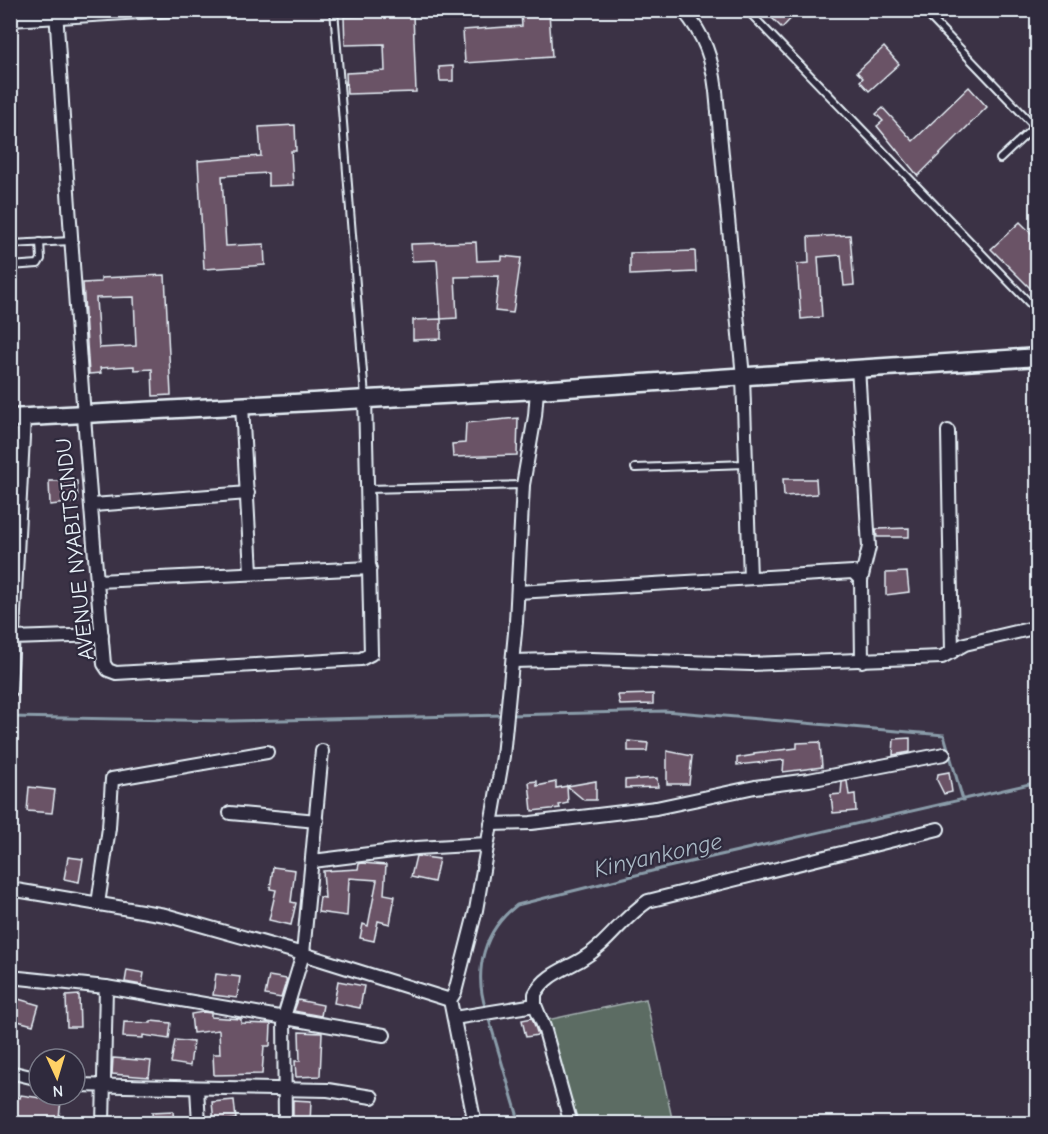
<svg xmlns="http://www.w3.org/2000/svg" width="1048" height="1134" font-family="'Comic Neue',sans-serif">
	<rect width="100%" height="100%" fill="#3b3245"/>
	<filter id="ink" filterUnits="userSpaceOnUse"><feTurbulence type="fractalNoise" baseFrequency=".0167" numOctaves="2"/><feDisplacementMap in="SourceGraphic" scale="12" xChannelSelector="R" yChannelSelector="G"/><feConvolveMatrix kernelMatrix="1 2 1 2 8 2 1 2 1" color-interpolation-filters="sRGB"/></filter>
	<g filter="url(#ink)">
		<polygon fill="#5c6c63" stroke="#a2aeae" stroke-width="1.5" points="646,999 673,1123 569,1123 547,1020"/>
		<g fill="none" stroke-linecap="round" stroke-linejoin="round">
			<g stroke="#8a9ca9" stroke-width="3">
				<polyline points="510,715 665,711 944,735 963,800"/>
				<polyline points="10,717 230,721 504,715"/>
				<path d="M486,1010c-13,-40 -2,-80 31,-105l147,-37 374,-86"/>
				<polyline points="488,1016 520,1124"/>
			</g>
		</g>
		<g fill="#6a5366" stroke="#e8f1f8" stroke-width="1.5" fill-rule="evenodd">
			<polygon points="764,10 799,10 782,28"/>
			<polygon points="549,12 552,57 465,63 463,30 522,26 521,13"/>
			<polygon points="413,15 416,92 347,94 346,73 385,71 384,44 345,45 344,17"/>
			<polygon points="884,47 899,64 869,91 860,81 863,78 857,72"/>
			<polygon points="453,66 453,81 440,81 439,67"/>
			<polygon points="969,87 987,107 918,176 877,126 883,121 876,114 883,108 913,141"/>
			<polygon points="295,125 296,151 291,151 293,185 268,186 268,173 222,176 226,246 264,244 265,265 204,269 198,161 261,156 259,127"/>
			<polygon points="1020,222 1038,240 1038,247 1033,252 1038,256 1038,296 991,249"/>
			<polygon points="850,235 854,285 844,286 841,255 818,257 822,317 801,319 797,264 809,263 808,237"/>
			<polygon points="476,242 477,261 502,260 502,256 521,258 513,313 495,311 499,276 455,277 457,318 441,319 437,260 412,261 411,244"/>
			<polygon points="695,251 696,272 630,275 630,253"/>
			<path d="M165,275l6,120 -18,1 -1,-27 -18,1v-4l-34,2 1,5 -12,1 -6,-91 18,-1v-4zM134,297l2,49 -37,2 -3,-50z"/>
			<polygon points="441,319 441,339 413,340 413,320"/>
			<polygon points="518,418 517,455 453,457 452,444 465,443 466,423"/>
			<polygon points="783,479 816,479 817,494 784,496"/>
			<polygon points="49,481 77,481 78,502 50,505"/>
			<polygon points="909,528 909,537 877,537 876,529"/>
			<polygon points="907,572 909,592 886,595 886,573"/>
			<polygon points="653,694 653,704 620,705 618,695"/>
			<polygon points="910,738 910,752 893,755 894,739"/>
			<polygon points="628,741 648,743 647,751 628,751"/>
			<polygon points="820,742 822,767 783,772 784,760 737,765 737,758 754,755 754,753 797,748 797,743"/>
			<polygon points="667,751 692,756 689,784 667,784"/>
			<polygon points="949,772 952,792 944,794 937,780 938,774"/>
			<polygon points="657,778 658,787 625,788 625,780"/>
			<polygon points="537,781 537,786 556,782 556,788 596,781 596,800 584,800 567,786 568,803 559,805 560,808 532,811 529,782"/>
			<polygon points="847,781 849,795 855,794 856,811 833,813 831,795 841,794 842,782"/>
			<polygon points="29,787 55,790 52,813 27,811"/>
			<polygon points="416,856 439,859 434,882 411,877"/>
			<polygon points="68,857 83,859 79,882 64,879"/>
			<polygon points="362,863 386,865 384,894 395,896 390,924 378,921 374,941 360,938 363,924 368,926 377,880 349,878 347,916 318,912 320,897 325,898 323,871 358,869 359,864"/>
			<polygon points="273,867 295,870 291,902 296,903 291,925 269,920 276,890 270,889"/>
			<polygon points="127,970 144,973 142,985 125,982"/>
			<polygon points="216,974 240,977 237,998 213,995"/>
			<polygon points="269,976 287,979 281,998 265,995"/>
			<polygon points="338,981 364,986 360,1008 334,1003"/>
			<polygon points="79,995 80,1027 67,1027 66,996"/>
			<polygon points="15,998 39,1005 33,1025 10,1019"/>
			<polygon points="298,1000 323,1005 321,1016 294,1011"/>
			<polygon points="203,1012 211,1013 211,1017 241,1019 241,1023 271,1024 270,1046 264,1046 262,1074 214,1075 213,1054 220,1054 219,1030 193,1033 191,1014"/>
			<polygon points="532,1018 538,1035 526,1037 522,1020"/>
			<polygon points="151,1021 171,1023 169,1039 143,1035 143,1038 123,1037 124,1022 151,1023"/>
			<polygon points="299,1032 322,1033 320,1076 296,1077 295,1061 300,1061"/>
			<polygon points="175,1040 193,1042 190,1066 171,1063"/>
			<polygon points="113,1058 151,1061 149,1077 112,1074"/>
			<polygon points="10,1094 20,1098 21,1095 61,1101 58,1124 29,1124 10,1119"/>
			<polygon points="234,1100 236,1119 214,1122 212,1102"/>
			<polygon points="293,1100 311,1101 310,1124 293,1124"/>
			<polygon points="173,1111 174,1124 153,1124 152,1112"/>
		</g>
		<g fill="none" stroke-linecap="round" stroke-linejoin="round">
			<g stroke="#e8f1f8" stroke-width="10">
				<g id="service">
					<polyline points="334,10 365,397"/>
					<polyline points="747,10 1038,312"/>
					<polyline points="923,10 1038,130"/>
					<polyline points="1000,159 1034,127"/>
					<polyline points="10,244 71,241"/>
					<polyline points="10,266 38,264 41,259 40,242"/>
					<polyline points="635,468 746,464"/>
					<polyline points="368,489 523,485"/>
				</g>
			</g>
			<g stroke="#e8f1f8" stroke-width="16">
				<g id="minor">
					<path d="M56,10c14,219 29,437 48,654l4,6 8,3 245,-14 10,-5 -6,-257"/>
					<path d="M683,10c22,26 29,48 33,81l27,286 7,201"/>
					<polyline points="10,20 174,10"/>
					<polyline points="858,367 869,547 861,580"/>
					<polyline points="242,405 251,572"/>
					<polyline points="948,431 952,652"/>
					<polyline points="93,505 248,493"/>
					<polyline points="98,581 370,568"/>
					<polyline points="518,592 853,572 861,580 862,661"/>
					<polyline points="12,638 102,635"/>
					<polyline points="513,661 591,659 751,664 942,657 965,644 1038,627"/>
					<polyline points="10,691 24,417"/>
					<polyline points="230,813 317,821"/>
					<polyline points="491,824 531,823 656,808 755,787 809,780 944,754"/>
					<polyline points="313,861 417,848 487,844"/>
					<polyline points="10,889 165,915 303,954 450,1000"/>
					<polyline points="98,904 109,828 112,779 267,752"/>
					<polyline points="10,977 106,987 384,1035"/>
					<polyline points="454,1018 535,1005"/>
					<polyline points="10,1072 39,1079"/>
					<polyline points="75,1085 328,1090 372,1097"/>
					<polyline points="197,1088 199,1124"/>
					<polyline points="103,1124 106,987"/>
					<polyline points="285,1124 284,1017 303,954 322,751"/>
					<polyline points="475,1124 450,1000 455,992 476,910 503,756 516,622 523,485 535,416 537,390"/>
					<path d="M571,1124l-27,-97 -9,-22v-11c11,-20 29,-24 47,-35 27,-16 39,-40 66,-58l290,-72"/>
				</g>
			</g>
			<g stroke="#e8f1f8" stroke-width="21">
				<polyline id="tertiary" points="10,418 537,390 1038,357"/>
			</g>
			<use href="#service" stroke="#2f2a3d" stroke-width="6"/>
			<use href="#minor" stroke="#2f2a3d" stroke-width="12"/>
			<use href="#tertiary" stroke="#2f2a3d" stroke-width="16"/>
		</g>
	</g>
	<g text-anchor="middle" dominant-baseline="central" stroke-width="4.5" stroke-linejoin="round" paint-order="stroke">
		<g font-size="22" fill="#e8f1f8" stroke="#2f2a3d">
			<text transform="translate(75 549) rotate(-96)">AVENUE NYABITSINDU</text>
		</g>
		<g font-size="24" font-style="italic" fill="#a9b8c4" stroke="#2f2a3d">
			<text transform="translate(658 855) rotate(-13)">Kinyankonge</text>
		</g>
	</g>
	<rect width="1048" height="1134" fill="none" stroke="#2f2a3d" stroke-width="36"/>
	<rect x="18" y="18" width="1012" height="1098" fill="none" stroke="#e8f1f8" stroke-width="2" filter="url(#ink)"/>
	<g transform="translate(57 1077) rotate(176)"><circle r="28" fill="#2f2a3d" stroke="#797a88" stroke-width="1.5"/>
	<path d="M0-4.5L10 22L0 15L-10 22Z" fill="#ffd166"/>
	<text y="-9" font-size="16" font-weight="bold" text-anchor="middle" fill="#e8f1f8">N</text>
	</g>
</svg>
